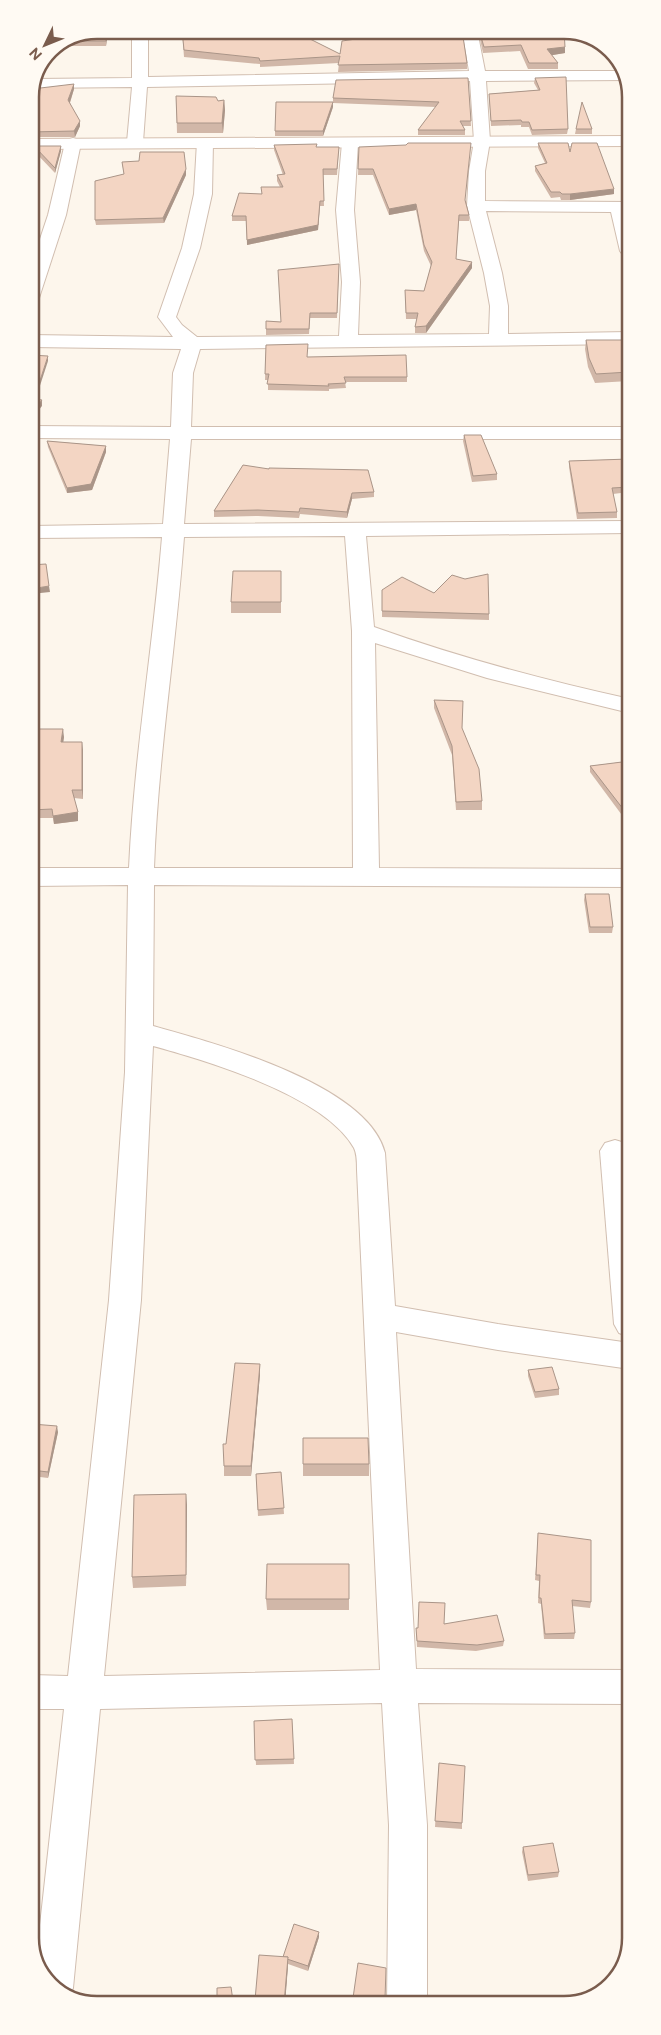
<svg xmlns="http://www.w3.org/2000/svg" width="661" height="2035" font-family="'Public Sans',sans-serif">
	<rect width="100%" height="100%" fill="#fdf6ec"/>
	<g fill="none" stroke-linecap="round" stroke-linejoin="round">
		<g stroke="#d1beb0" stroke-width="2">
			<g id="street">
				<path d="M132,30h16v47l321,-6 -7,-41h15l8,41h138l6,9 -143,1 4,60 -5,30v30l144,1v54l-6,-1 -3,-4 -9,-39 -125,-1 16,62 6,33v28l121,-2v12l-429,5 -7,24 -2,54h438v12h-438l-7,85 445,-3v12l-263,3 8,91c84,30 169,53 256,72v14l-143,-35 -112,-35 4,225 251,1v18l-476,-2 -1,141c61,17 215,58 232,127l10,153 103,18 132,19v26l-132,-19 -102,-18 20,337 215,1v34l-213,-1 9,122v178l-40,1 2,-179 -7,-122 -282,6 -27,279 -3,7 -17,-6 -17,-28 28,-252h-32v-34l36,1 41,-376 16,-228 3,-187 -97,1v-18h98c5,-111 24,-220 33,-331l-131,1v-12l132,-2 7,-85 -139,-1v-12l140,1 2,-54 8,-24 -151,-2v-12l143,2 -15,-20 24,-69 12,-54 3,-52 2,-3h12l2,3 -1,52 -12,54 -24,69 6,8 15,12 142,-1 3,-54 -6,-72 6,-67 2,-3h12l2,3 -4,67 6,72 -2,53 131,-1 1,-28 -6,-33 -17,-67 2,-35 5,-30 -4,-60 -323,6 -4,55 -2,3h-12l-2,-3 5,-55 -100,1 4,-9 96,-1zM345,536l7,95 1,237h-199c4,-111 22,-220 30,-331zM153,1046c55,15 172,50 201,102 3,6 3,15 3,22l23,500 -276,6 37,-376z"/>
				<polygon points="73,138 79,140 81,143 66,215 39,298 37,302 30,303 30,269 48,215 65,143 67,140"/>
				<polygon points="615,1140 625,1143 630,1156 630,1337 619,1333 614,1324 600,1151 605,1143"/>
			</g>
		</g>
		<g stroke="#d6c0b0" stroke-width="2">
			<polygon id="secondary" points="629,136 629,146 30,149 30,139"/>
		</g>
		<use href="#street" fill="#fff" fill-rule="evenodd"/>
		<use href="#secondary" fill="#fff" fill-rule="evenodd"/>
	</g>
	<g fill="#d1b7a8">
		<polygon points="97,30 108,30 106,46 66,46 66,43"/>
		<polygon points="182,30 340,54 361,39 360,30 467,63 467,69 338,72 339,63 260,67 260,64 184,57"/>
		<polygon points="478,30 564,30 565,53 552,55 558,63 558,69 528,69 520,51 483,53"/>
		<polygon points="468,78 471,126 463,126 465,130 465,135 418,135 418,130 436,107 333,103 333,98"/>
		<polygon points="535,78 568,129 567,134 532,135 529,127 521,127 521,125 491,126 489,94 538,90 534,83"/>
		<polygon points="74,84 74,89 70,103 80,126 75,137 30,137 30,93"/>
		<polygon points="176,96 218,101 224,100 225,110 223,133 177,133"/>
		<polygon points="333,107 323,136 275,136 275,131"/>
		<polygon points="576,129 592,129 592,134 575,134"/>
		<polygon points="538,143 570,152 614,194 570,200 561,200 560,197 551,198 535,171 535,166 545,163 538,148"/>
		<polygon points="274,145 317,147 339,147 337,175 323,175 324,206 320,206 318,230 247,245 246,221 232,221 232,216 261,194 280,187 277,181 277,175 283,175 274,150"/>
		<polygon points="626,145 629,145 629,156 625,151"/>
		<polygon points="34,146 61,146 61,151 55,173 34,151"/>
		<polygon points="359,147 466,201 469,215 469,221 459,221 456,259 472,268 426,333 415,333 415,327 417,319 406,319 405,290 424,291 431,266 424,251 416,210 389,215 373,175 358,175"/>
		<polygon points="122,162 186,175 164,223 96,225 95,220 124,174"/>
		<polygon points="339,264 337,318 310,318 309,334 266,335 266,321 281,322"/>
		<polygon points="586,340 629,340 629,381 595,383 588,367 585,349"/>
		<polygon points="266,345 308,357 407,377 407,382 345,382 346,388 329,389 329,391 268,390 268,380 265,380"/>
		<polygon points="464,435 497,474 497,480 472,482 463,441"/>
		<polygon points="47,441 106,446 106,452 92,490 67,493 48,447"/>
		<polygon points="629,459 629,492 613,494 617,512 617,518 577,519 569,467 569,461"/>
		<polygon points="243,465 374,492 374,497 352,499 347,518 300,514 299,518 258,516 214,517 214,511"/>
		<polygon points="281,571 281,613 231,613 231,602"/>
		<polygon points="382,590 434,593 489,614 489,620 382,617"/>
		<polygon points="434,700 482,801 482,810 456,810 452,755 434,708"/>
		<polygon points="31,716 32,729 64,737 63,742 83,750 83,799 74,798 78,812 78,821 54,824 53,818 31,818"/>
		<polygon points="630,761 630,826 590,772 590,766"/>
		<polygon points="585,894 613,927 612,933 589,933 584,900"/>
		<polygon points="260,1364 260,1374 251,1476 224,1476 224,1466 226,1444"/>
		<polygon points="528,1370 559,1389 559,1395 535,1398 528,1376"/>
		<polygon points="32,1424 58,1432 48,1478 32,1476"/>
		<polygon points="303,1438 369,1464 369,1476 303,1476"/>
		<polygon points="281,1472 284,1514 258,1516 256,1474"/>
		<polygon points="187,1505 186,1586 133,1588 132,1577"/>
		<polygon points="538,1539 591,1602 590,1608 572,1606 575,1633 574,1639 544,1639 541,1604 538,1603 539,1581 535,1580"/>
		<polygon points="349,1564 349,1610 267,1610 266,1599"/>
		<polygon points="627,1607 631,1607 631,1642 628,1642 626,1612"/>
		<polygon points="444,1624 504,1641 503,1646 476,1651 417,1647 416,1628"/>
		<polygon points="292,1719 294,1764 256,1765 254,1721"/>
		<polygon points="439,1763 462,1823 462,1829 435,1827"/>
		<polygon points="523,1847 559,1872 558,1877 528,1881 522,1852"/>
		<polygon points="319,1937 308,1971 288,1964 285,2004 233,2001 255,2000 283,1957"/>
		<polygon points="353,1998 392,2004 359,2004 353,2003"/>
	</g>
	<g fill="#aa9588">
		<polygon points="107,30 108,30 106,46 106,41"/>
		<polygon points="600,43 608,46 608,47 597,49 597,44"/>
		<polygon points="565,47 565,53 547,56 547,49"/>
		<polygon points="74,84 74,89 69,105 68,100"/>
		<polygon points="224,100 225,110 223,133 222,123"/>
		<polygon points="333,102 333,107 323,136 323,131"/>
		<polygon points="80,121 80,126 75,137 74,131"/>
		<polygon points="61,146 61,151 55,173 55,168"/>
		<polygon points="186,169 186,175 164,223 163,218"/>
		<polygon points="614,189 614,194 570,200 570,194"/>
		<polygon points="320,201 318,230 247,245 247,240"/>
		<polygon points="416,204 416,210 389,215 389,209"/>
		<polygon points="472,262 472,268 426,333 426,326"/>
		<polygon points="48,356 48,361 34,404 34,399"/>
		<polygon points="42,400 42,406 30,421 30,415"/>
		<polygon points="106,446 106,452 92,490 67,493 67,488"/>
		<polygon points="352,493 352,499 347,518 347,512"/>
		<polygon points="49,586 50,592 31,594 31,589"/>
		<polygon points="63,729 64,737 62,751 61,742"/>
		<polygon points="82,742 83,750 83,799 82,790"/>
		<polygon points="78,812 78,821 54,824 53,816"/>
		<polygon points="260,1364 260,1374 251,1476 251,1466"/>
		<polygon points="57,1426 58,1432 48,1478 48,1472"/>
		<polygon points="186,1494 187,1505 186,1586"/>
		<polygon points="32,1730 33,1736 32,1743"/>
		<polygon points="319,1932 319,1937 308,1971 308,1966"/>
		<polygon points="288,1957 288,1966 285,2004 284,2004"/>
	</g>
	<g fill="#f3d5c3" stroke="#aa9588">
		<polygon points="97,30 107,30 106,41 70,41"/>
		<polygon points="182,30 292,30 340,54 342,41 363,38 361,30 462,30 467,63 338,65 340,56 260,61 259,58 184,50"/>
		<polygon points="479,30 564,30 565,47 547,49 558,63 529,63 521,45 484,47"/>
		<polygon points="566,77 568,129 532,130 529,122 522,122 521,120 491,121 489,94 540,90 535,78"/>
		<polygon points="468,78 471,121 460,121 465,130 418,130 439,102 333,98 336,80"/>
		<polygon points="74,84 68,100 80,121 74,131 30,132 30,93 32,89"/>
		<polygon points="176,96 216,97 218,101 224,100 222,123 177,123"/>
		<polygon points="276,102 333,102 323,131 275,131"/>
		<polygon points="582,102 592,129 576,129"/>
		<polygon points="408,143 471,143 465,200 469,215 459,215 456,259 472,262 426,326 415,327 418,313 406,313 405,290 424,291 432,262 424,245 416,204 389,209 373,169 358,169 359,147 406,145"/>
		<polygon points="538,143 568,143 570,152 572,143 597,143 614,189 570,194 562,194 560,192 551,192 535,166 547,163"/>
		<polygon points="317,144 316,147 339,147 337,169 323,169 324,201 320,201 318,225 247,240 246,216 232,216 239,193 262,194 261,187 283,187 277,175 285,174 274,145"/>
		<polygon points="34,146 61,146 55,168"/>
		<polygon points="140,152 184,152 186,169 163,218 95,220 95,181 124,174 122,162 139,161"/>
		<polygon points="339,264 337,313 310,313 309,329 266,329 266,321 281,322 278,270"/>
		<polygon points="586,340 629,340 629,372 596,374 589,358"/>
		<polygon points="308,344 307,357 406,355 407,377 344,377 346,383 328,384 329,386 267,384 269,374 265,374 266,345"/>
		<polygon points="30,355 48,356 34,399 42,400 30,415"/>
		<polygon points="464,435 481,435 497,474 473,476"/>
		<polygon points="47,441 106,446 91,484 67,488"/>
		<polygon points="629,459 629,487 612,488 617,512 578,513 569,461"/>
		<polygon points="243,465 269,469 269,468 368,470 374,492 352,493 347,512 300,508 299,512 258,510 214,511"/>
		<polygon points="46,564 49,586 31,589 31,565"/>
		<polygon points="233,571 281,571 281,602 231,602"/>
		<polygon points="488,574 489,614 382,611 382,590 402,577 434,593 452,575 465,579"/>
		<polygon points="434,700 463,701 462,728 479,769 482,801 456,802 452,746"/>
		<polygon points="31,721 31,729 63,729 61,742 82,742 82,790 72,790 78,812 53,816 52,809 31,810"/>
		<polygon points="630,761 630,818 590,766"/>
		<polygon points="585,894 609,894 613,927 590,927"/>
		<polygon points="235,1363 260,1364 251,1466 224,1466 223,1444 226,1444"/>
		<polygon points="552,1367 559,1389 535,1392 528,1370"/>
		<polygon points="32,1424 57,1426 48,1472 32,1470"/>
		<polygon points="303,1438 368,1438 369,1464 303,1464"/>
		<polygon points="281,1472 284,1508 258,1510 256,1474"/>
		<polygon points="186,1494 186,1575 132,1577 134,1495"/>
		<polygon points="538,1533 591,1540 591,1602 572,1600 575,1633 545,1634 541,1598 539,1598 540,1575 536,1575"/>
		<polygon points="267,1564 349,1564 349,1599 266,1599"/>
		<polygon points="419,1602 445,1603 444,1624 497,1615 504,1641 477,1645 417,1641 416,1628 418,1628"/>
		<polygon points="627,1607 631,1607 631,1636 629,1636"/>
		<polygon points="292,1719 294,1759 255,1760 254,1721"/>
		<polygon points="439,1763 465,1766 462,1823 435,1821"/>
		<polygon points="553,1843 559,1872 528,1875 523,1847"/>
		<polygon points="294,1924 319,1932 308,1966 287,1959 288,1957 283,1957"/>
		<polygon points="259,1955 288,1957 284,2004 217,2004 217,1988 231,1987 233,2001 255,2000"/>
		<polygon points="358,1963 386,1968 385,1999 393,2001 392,2004 386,2004 353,1998"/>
	</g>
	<path d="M0 0H661V2035H0ZM97 39H564A58 58 0 0 1 622 97V1938A58 58 0 0 1 564 1996H97A58 58 0 0 1 39 1938V97A58 58 0 0 1 97 39Z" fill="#fffaf3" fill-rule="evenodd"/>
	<path fill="none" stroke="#7a5c4d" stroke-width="2.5" d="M97 39H564A58 58 0 0 1 622 97V1938A58 58 0 0 1 564 1996H97A58 58 0 0 1 39 1938V97A58 58 0 0 1 97 39Z"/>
	<g transform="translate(45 45) rotate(227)" stroke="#fffaf3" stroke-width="4" paint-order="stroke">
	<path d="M0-4L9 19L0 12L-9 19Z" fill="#7a5c4d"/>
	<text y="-8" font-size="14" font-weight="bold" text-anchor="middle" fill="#7a5c4d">N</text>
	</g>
</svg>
